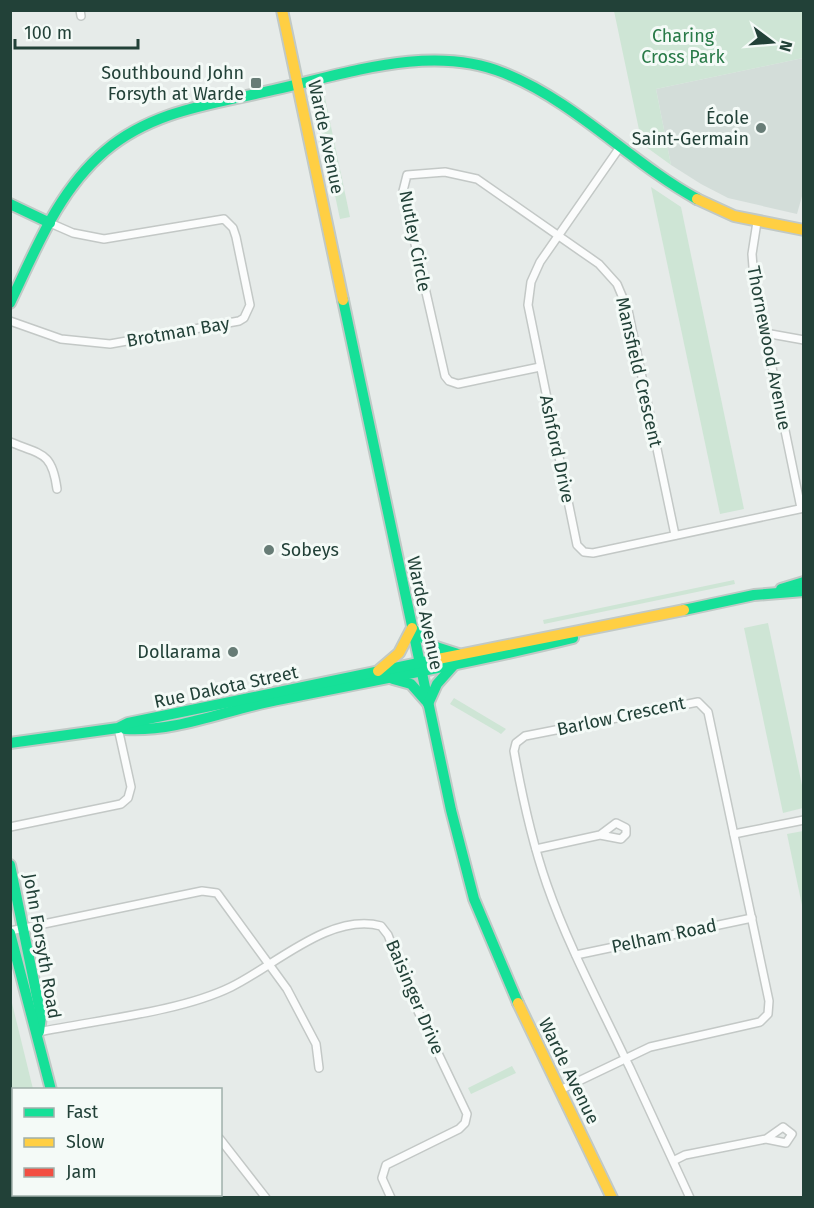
<svg xmlns="http://www.w3.org/2000/svg" width="814" height="1208" font-family="'Fira Sans',sans-serif">
	<rect width="100%" height="100%" fill="#e6ebe9"/>
	<polygon fill="#d3ddd9" points="803,58 804,189 797,214 728,198 701,184 671,165 656,89"/>
	<g fill="#cee5d5">
		<polygon points="614,11 803,11 803,58 656,89 671,165 642,144"/>
		<polygon points="324,93 350,217 340,219 314,96"/>
		<polygon points="651,187 681,207 744,509 720,514"/>
		<polygon points="734,580 735,584 544,624 543,620"/>
		<polygon points="768,623 803,790 803,808 783,813 744,628"/>
		<polygon points="454,698 506,729 501,734 498,732 450,704"/>
		<polygon points="803,831 804,831 803,910 787,834"/>
		<polygon points="11,999 33,1089 14,1090 14,1194 49,1195 49,1197 11,1197"/>
		<polygon points="512,1066 516,1073 471,1094 468,1088"/>
	</g>
	<g fill="none" stroke-linecap="round" stroke-linejoin="round">
		<g stroke="#c3c8c6" stroke-width="10">
			<g id="street">
				<polyline points="80,10 81,16"/>
				<polyline points="620,147 540,262 531,282 528,305 577,545 584,552 593,553 804,508"/>
				<polyline points="757,222 752,254 754,280 801,508"/>
				<polyline points="10,321 61,339 110,344 239,321 244,318 250,305 236,237 233,228 224,219 104,239 73,233 50,223"/>
				<polyline points="765,333 804,340"/>
				<polyline points="540,367 458,384 449,381 445,376 403,191 407,175 445,172 477,179 599,264 617,284 628,310 675,535"/>
				<path d="M10,442c32,13 42,10 47,47"/>
				<polyline points="10,827 121,804 128,798 131,787 118,728"/>
				<polyline points="734,834 804,820"/>
				<polyline points="536,849 600,835 621,839 626,834 626,828 616,823 600,835"/>
				<polyline points="10,931 202,891 217,893 287,989 316,1044 319,1068"/>
				<polyline points="576,955 752,918"/>
				<path d="M39,1032c57,-12 141,-20 192,-45 42,-20 99,-75 150,-61l7,9 28,72 51,107 -2,9 -6,6 -73,36 -4,13 9,20"/>
				<path d="M560,1090l90,-43 110,-25 8,-8 1,-13 -61,-289 -10,-10 -173,34 -9,7 -2,8c8,45 18,91 33,134 21,60 51,116 78,173l5,10 60,130"/>
				<polyline points="220,1139 266,1198"/>
				<polyline points="675,1160 685,1155 766,1139 786,1143 792,1134 783,1127 766,1139"/>
			</g>
		</g>
		<g stroke="#c1c9c6" stroke-width="14">
			<g id="fast">
				<polyline points="10,204 50,223"/>
				<polyline points="343,300 451,810 474,899 518,1003"/>
				<path d="M10,303c26,-54 48,-112 95,-152 48,-41 109,-47 168,-61 73,-16 158,-47 231,-17 72,29 126,89 193,126"/>
				<polyline points="781,589 804,582"/>
				<polyline points="684,610 754,595 804,591"/>
				<polyline points="412,628 433,646 458,654"/>
				<polyline points="393,679 411,684 426,701"/>
				<polyline points="428,704 437,684 453,666"/>
				<path d="M125,729c49,3 96,-17 143,-27 102,-21 204,-39 305,-64"/>
				<polyline points="10,743 118,728 128,723 438,659"/>
				<polyline points="10,865 41,1016 39,1032"/>
				<polyline points="10,933 51,1090"/>
			</g>
		</g>
		<g stroke="#c1c9c6" stroke-width="14">
			<g id="slow">
				<polyline points="282,10 343,300"/>
				<polyline points="697,199 734,216 804,230"/>
				<polyline points="438,659 684,610"/>
				<polyline points="378,671 399,653 412,628"/>
				<polyline points="518,1003 612,1198"/>
			</g>
		</g>
		<g stroke="#c1c9c6" stroke-width="14">
			<polyline id="jam" points="65,1194 65,1198"/>
		</g>
		<use href="#street" stroke="#fbfcfc" stroke-width="7"/>
		<use href="#fast" stroke="#16e098" stroke-width="10"/>
		<use href="#slow" stroke="#ffcf43" stroke-width="10"/>
		<use href="#jam" stroke="#f24e42" stroke-width="10"/>
	</g>
	<g fill="#677c76" stroke="#f4faf7" stroke-width="2">
		<rect x="250" y="77" width="12" height="12" rx="3"/>
		<circle cx="761" cy="128" r="6"/>
		<circle cx="269" cy="550" r="6"/>
		<circle cx="233" cy="652" r="6"/>
	</g>
	<g text-anchor="middle" dominant-baseline="central" stroke-width="6" stroke-linejoin="round" paint-order="stroke">
		<g font-size="18" fill="#297a48" stroke="#f4faf7">
			<text x="683" y="36">Charing<tspan x="683" dy="21">Cross Park</tspan></text>
		</g>
		<g font-size="18" fill="#224138" stroke="#f4faf7" text-anchor="end">
			<text x="244" y="73">Southbound John<tspan x="244" dy="21">Forsyth at Warde</tspan></text>
			<text x="749" y="118">École<tspan x="749" dy="21">Saint-Germain</tspan></text>
			<text x="281" y="550" text-anchor="start">Sobeys</text>
			<text x="221" y="652">Dollarama</text>
		</g>
		<g font-size="18" fill="#224138" stroke="#f4faf7">
			<text transform="translate(326 137) rotate(78)">Warde Avenue</text>
			<text transform="translate(415 241) rotate(79)">Nutley Circle</text>
			<text transform="translate(178 332) rotate(-10)">Brotman Bay</text>
			<text transform="translate(769 348) rotate(79)">Thornewood Avenue</text>
			<text transform="translate(639 372) rotate(77)">Mansfield Crescent</text>
			<text transform="translate(557 449) rotate(78)">Ashford Drive</text>
			<text transform="translate(425 613) rotate(78)">Warde Avenue</text>
			<text transform="translate(226 687) rotate(-12)">Rue Dakota Street</text>
			<text transform="translate(621 716) rotate(-12)">Barlow Crescent</text>
			<text transform="translate(664 936) rotate(-12)">Pelham Road</text>
			<text transform="translate(42 946) rotate(80)">John Forsyth Road</text>
			<text transform="translate(415 997) rotate(67)">Baisinger Drive</text>
			<text transform="translate(569 1071) rotate(64)">Warde Avenue</text>
		</g>
	</g>
	<rect width="814" height="1208" fill="none" stroke="#224138" stroke-width="24"/>
	<rect x="12" y="1088" width="210" height="108" fill="#f4faf7" stroke="#a0b0ab" stroke-width="1.5"/>
	<rect x="24" y="1108" width="30" height="9" fill="#16e098" stroke="#a0b0ab" stroke-width="1.5"/>
	<text x="66" y="1118" font-size="18" fill="#224138">Fast</text>
	<rect x="24" y="1138" width="30" height="9" fill="#ffcf43" stroke="#a0b0ab" stroke-width="1.5"/>
	<text x="66" y="1148" font-size="18" fill="#224138">Slow</text>
	<rect x="24" y="1168" width="30" height="9" fill="#f24e42" stroke="#a0b0ab" stroke-width="1.5"/>
	<text x="66" y="1178" font-size="18" fill="#224138">Jam</text>
	<g transform="translate(772 42) rotate(106)" stroke="#f4faf7" stroke-width="4.5" paint-order="stroke">
	<path d="M0-4.5L10 22L0 15L-10 22Z" fill="#224138"/>
	<text y="-9" font-size="16" font-weight="bold" text-anchor="middle" fill="#224138">N</text>
	</g>
	<path d="M15 39v9h123v-9" fill="none" stroke="#224138" stroke-width="3"/>
	<text x="24" y="39" font-size="18" fill="#224138" stroke="#f4faf7" stroke-width="4.5" paint-order="stroke">100 m</text>
</svg>
